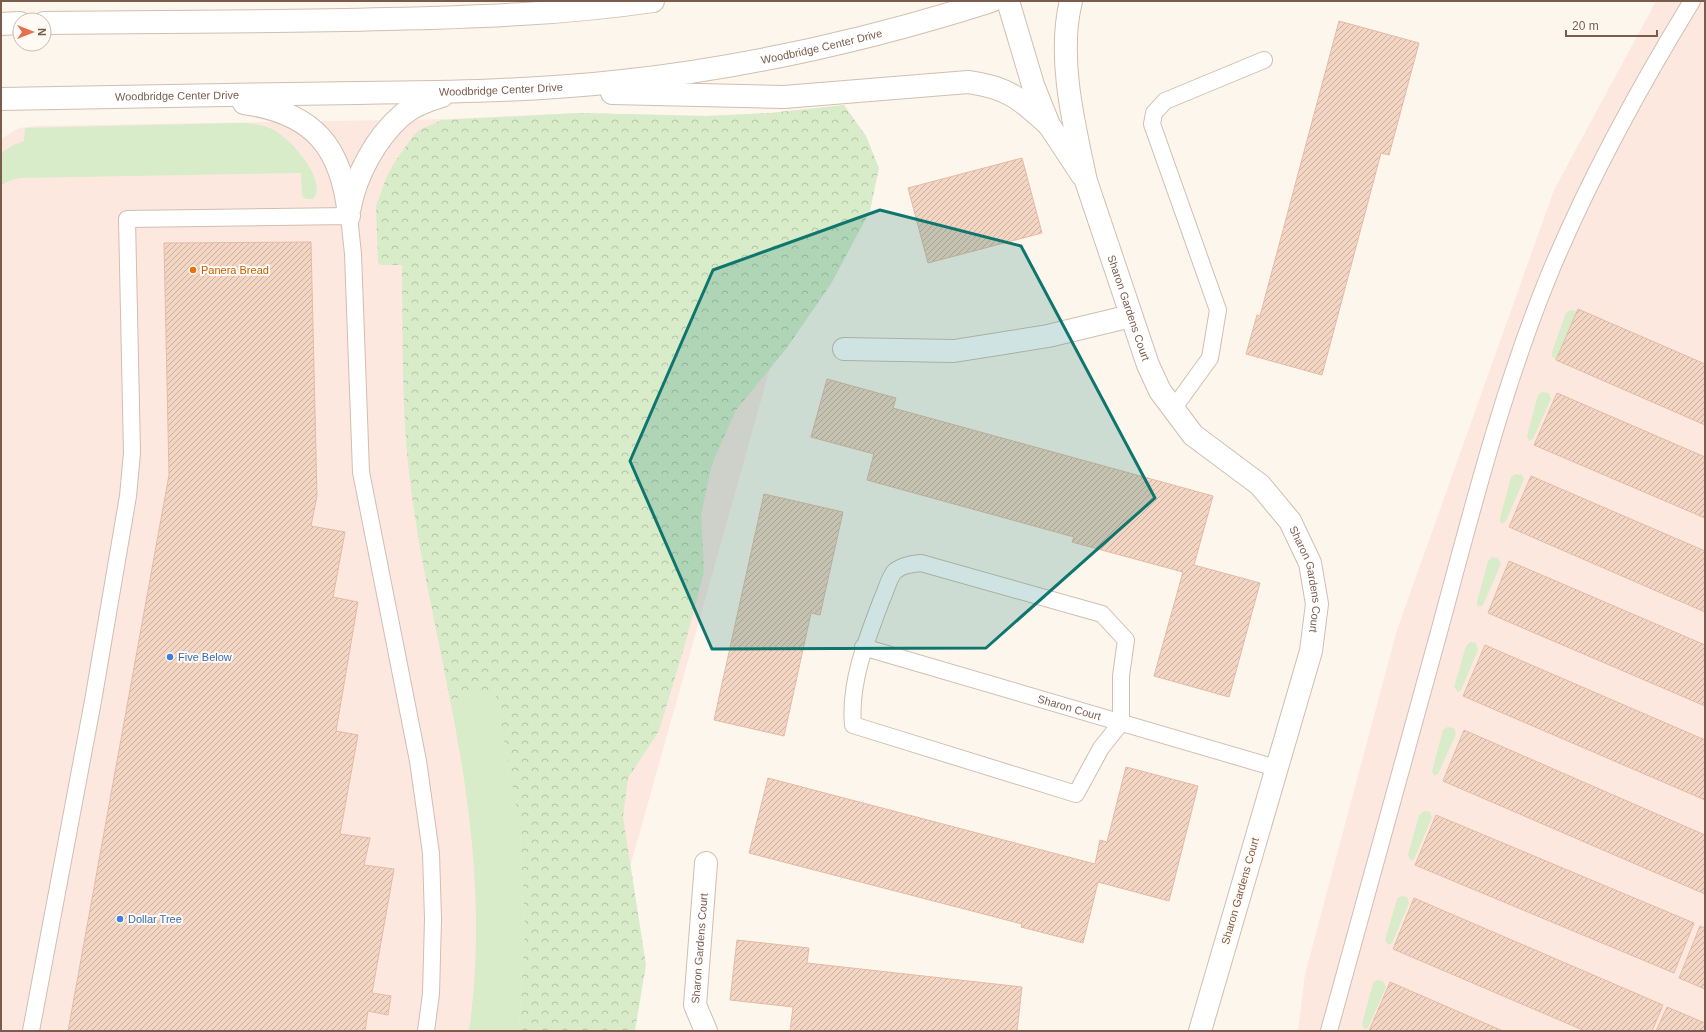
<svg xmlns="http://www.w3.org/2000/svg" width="1706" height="1032" font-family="Arial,sans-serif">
	<defs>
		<pattern id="forest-crowns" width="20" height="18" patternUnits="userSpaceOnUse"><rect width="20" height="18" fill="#d8ecc9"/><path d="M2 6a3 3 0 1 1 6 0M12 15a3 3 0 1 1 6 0" fill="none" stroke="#b4c2a5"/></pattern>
		<pattern id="building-hatch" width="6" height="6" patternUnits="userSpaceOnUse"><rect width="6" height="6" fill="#f3d5c3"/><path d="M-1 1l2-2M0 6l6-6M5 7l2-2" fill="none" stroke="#cab0a1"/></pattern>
	</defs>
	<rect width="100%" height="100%" fill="#fdf6ec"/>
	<g fill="#fde8e0">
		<polygon points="1656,1 1705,1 1705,1031 1298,1031 1305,974 1397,630 1554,190"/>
		<polygon points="844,105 584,1031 1,1031 1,139 19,128 36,126 447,119 579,113 706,116 770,113"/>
	</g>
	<g fill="#d8ecc9">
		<path d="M236,123c12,0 25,1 36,6 17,8 57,51 41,70h-7l-4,-3 -1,-23 -279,5 -8,1 -13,6v-32l12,-8 11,-4 1,-13z"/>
		<polygon points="1571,310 1577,311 1556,360 1552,356 1552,352 1566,313"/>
		<polygon points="1542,392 1549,393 1551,399 1533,439 1529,441 1527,436 1538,395"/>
		<polygon points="1515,474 1522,475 1524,479 1506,521 1503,524 1500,522 1500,518 1511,477"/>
		<polygon points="1492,557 1498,558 1501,564 1483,605 1480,607 1477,605 1477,602 1488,561"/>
		<polygon points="1470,642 1476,643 1478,650 1461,690 1458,692 1454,687 1466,646"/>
		<path d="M495,690l25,138 5,102 -6,101h-50c16,-111 3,-221 -19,-331z"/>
		<polygon points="1447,727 1454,728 1456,734 1438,774 1434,776 1432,771 1443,730"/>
		<polygon points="1424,811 1430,812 1432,818 1414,859 1411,861 1408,855 1419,815"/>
		<polygon points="1401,896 1407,897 1409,903 1392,943 1388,945 1385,940 1397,899"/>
		<polygon points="1377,980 1383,981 1386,987 1368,1028 1364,1029 1362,1024 1373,983"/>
	</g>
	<path fill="url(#forest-crowns)" d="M844,105l22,31 13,32 -9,43 -39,73 -45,65 -50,61 -24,54 -11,50 3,58 -19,72 -26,87 -31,47 -5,39 23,148 -11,66h-116l6,-101 -5,-102 -25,-137 -45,9c-13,-70 -30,-140 -39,-211 -10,-74 -8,-150 -9,-224h-22l-2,-2 -2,-57 10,-28 8,-15 19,-27 6,-6 23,-10 137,-7 127,3 64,-3z"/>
	<g fill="url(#building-hatch)" stroke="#e6bba3">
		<polygon points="1339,21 1419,43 1389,155 1381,153 1322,375 1246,354 1257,315 1260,316"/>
		<polygon points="1022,158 1042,233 928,263 908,188"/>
		<polygon points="311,242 317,496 311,526 345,532 333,597 358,602 336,731 358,735 340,834 370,838 364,865 394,869 372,993 391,996 388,1015 368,1011 365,1031 68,1031 169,475 164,243"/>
		<polygon points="1578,309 1705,364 1705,425 1556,360"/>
		<polygon points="827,379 896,398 893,408 1213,496 1194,565 1260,583 1229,697 1154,676 1183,572 1072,542 1074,537 867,480 874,454 811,437"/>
		<polygon points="1557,393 1705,457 1705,518 1534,445"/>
		<polygon points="1531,476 1705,551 1705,612 1509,527"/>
		<polygon points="764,494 843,512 820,615 811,613 784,736 714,720"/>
		<polygon points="1509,561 1705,645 1705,706 1488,613"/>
		<polygon points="1485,645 1705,740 1705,800 1463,696"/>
		<polygon points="1464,730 1705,835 1705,894 1443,781"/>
		<polygon points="1126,767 1198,786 1169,901 1098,882 1083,943 1021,927 1022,924 749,853 768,778 1095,864 1100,840 1107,842"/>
		<polygon points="1436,815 1694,923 1674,973 1415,865"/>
		<polygon points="1414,898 1663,1005 1652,1031 1585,1031 1393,949"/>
		<polygon points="1700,926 1705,928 1705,989 1679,978"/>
		<polygon points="737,940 809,948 807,963 1022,987 1017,1031 790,1031 793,1007 730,1000"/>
		<polygon points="1390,982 1503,1031 1369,1031"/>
		<polygon points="1667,1007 1705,1023 1705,1031 1656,1031"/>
	</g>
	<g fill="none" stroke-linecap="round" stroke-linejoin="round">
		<g stroke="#d1beb0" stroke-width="18">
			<g id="service">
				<polyline points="1173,409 1210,358 1218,310 1152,124 1154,113 1165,101 1264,60"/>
				<path d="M921,563l181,51 24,26 -5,36v47l-20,25 -25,46 -223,-69c-4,-42 14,-87 29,-126 4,-8 7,-22 13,-28 8,-6 17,-7 26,-8z"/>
				<path id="s1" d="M863,647l413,121"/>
				<polyline points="31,1031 93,701 128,496 132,453 127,219 349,216 353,254 361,472 418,761 431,853 433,919 431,994 426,1031"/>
				<path d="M1329,1031c36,-133 73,-266 110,-399 32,-118 62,-238 108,-352 40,-98 90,-189 145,-279"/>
			</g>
		</g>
		<g stroke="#d1beb0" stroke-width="24">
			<g id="minor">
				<polyline points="1008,1 1033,85 1049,125 1082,175"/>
				<path id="s2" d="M1071,1c-14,56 3,124 15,180l62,184 12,26 33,44 67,50 30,36 20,42 7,41 -6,47 -111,380"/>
				<polyline points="844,349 954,351 1048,336 1131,316"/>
				<path id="s3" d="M706,1031l-11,-26 11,-142"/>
			</g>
		</g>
		<g stroke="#d1beb0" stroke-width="24">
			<g id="tertiary">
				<path d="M44,23c114,-1 229,-1 343,-4 89,-2 178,-5 266,-18"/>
				<polyline points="1,24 20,23"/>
				<path d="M612,93l172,4 184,-15c39,5 53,17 81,43"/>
				<path id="s4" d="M1,99c119,-3 238,-4 357,-6 88,-1 177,-2 265,-12 125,-14 249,-42 368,-80"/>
				<path d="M244,103c70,10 98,44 105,113"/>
				<path d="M350,207c6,-32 26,-69 51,-91 11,-10 27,-16 41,-20"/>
			</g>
		</g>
		<use href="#service" stroke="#fff" stroke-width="16"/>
		<use href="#minor" stroke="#fff" stroke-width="22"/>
		<use href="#tertiary" stroke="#fff" stroke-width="22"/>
	</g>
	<path fill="#0f766e" fill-opacity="0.2" stroke="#0f766e" stroke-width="3" stroke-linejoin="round" d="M880,210l141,36 134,252 -169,150 -274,1 -82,-188 83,-191z"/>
	<circle fill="#e8710a" stroke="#fffaf3" stroke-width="1.5" cx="193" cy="270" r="4"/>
	<g fill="#3f7fe0" stroke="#fffaf3" stroke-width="1.5">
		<circle cx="170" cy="657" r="4"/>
		<circle cx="120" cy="919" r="4"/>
	</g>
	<g text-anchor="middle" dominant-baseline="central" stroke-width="4" stroke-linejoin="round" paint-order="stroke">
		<g font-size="11" fill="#7a5c4d" stroke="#fffaf3">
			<text stroke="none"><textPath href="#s4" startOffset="824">Woodbridge Center Drive</textPath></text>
			<text stroke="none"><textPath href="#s4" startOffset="500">Woodbridge Center Drive</textPath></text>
			<text stroke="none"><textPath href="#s4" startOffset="176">Woodbridge Center Drive</textPath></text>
			<text stroke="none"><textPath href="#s2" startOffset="316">Sharon Gardens Court</textPath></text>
			<text stroke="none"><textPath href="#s2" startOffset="652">Sharon Gardens Court</textPath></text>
			<text stroke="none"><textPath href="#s1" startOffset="215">Sharon Court</textPath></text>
			<text transform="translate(1240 891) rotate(-74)">Sharon Gardens Court</text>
			<text stroke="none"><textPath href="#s3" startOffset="85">Sharon Gardens Court</textPath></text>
		</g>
		<g font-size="11" fill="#c56008" stroke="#fffaf3" text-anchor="start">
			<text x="201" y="270">Panera Bread</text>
		</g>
		<g font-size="11" fill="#366cbe" stroke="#fffaf3" text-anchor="start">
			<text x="178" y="657">Five Below</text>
			<text x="128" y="919">Dollar Tree</text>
		</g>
	</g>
	<rect width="1706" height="1032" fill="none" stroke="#7a5c4d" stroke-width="4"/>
	<g transform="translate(32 32) rotate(90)"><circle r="19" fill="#fffaf3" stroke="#cabbb1"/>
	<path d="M0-3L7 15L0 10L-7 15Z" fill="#e76f51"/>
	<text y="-6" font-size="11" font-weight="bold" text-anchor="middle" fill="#7a5c4d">N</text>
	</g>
	<path d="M1566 30v6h91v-6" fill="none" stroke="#7a5c4d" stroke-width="2"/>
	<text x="1572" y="30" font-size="12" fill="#7a5c4d" stroke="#fffaf3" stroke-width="3" paint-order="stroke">20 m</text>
</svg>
